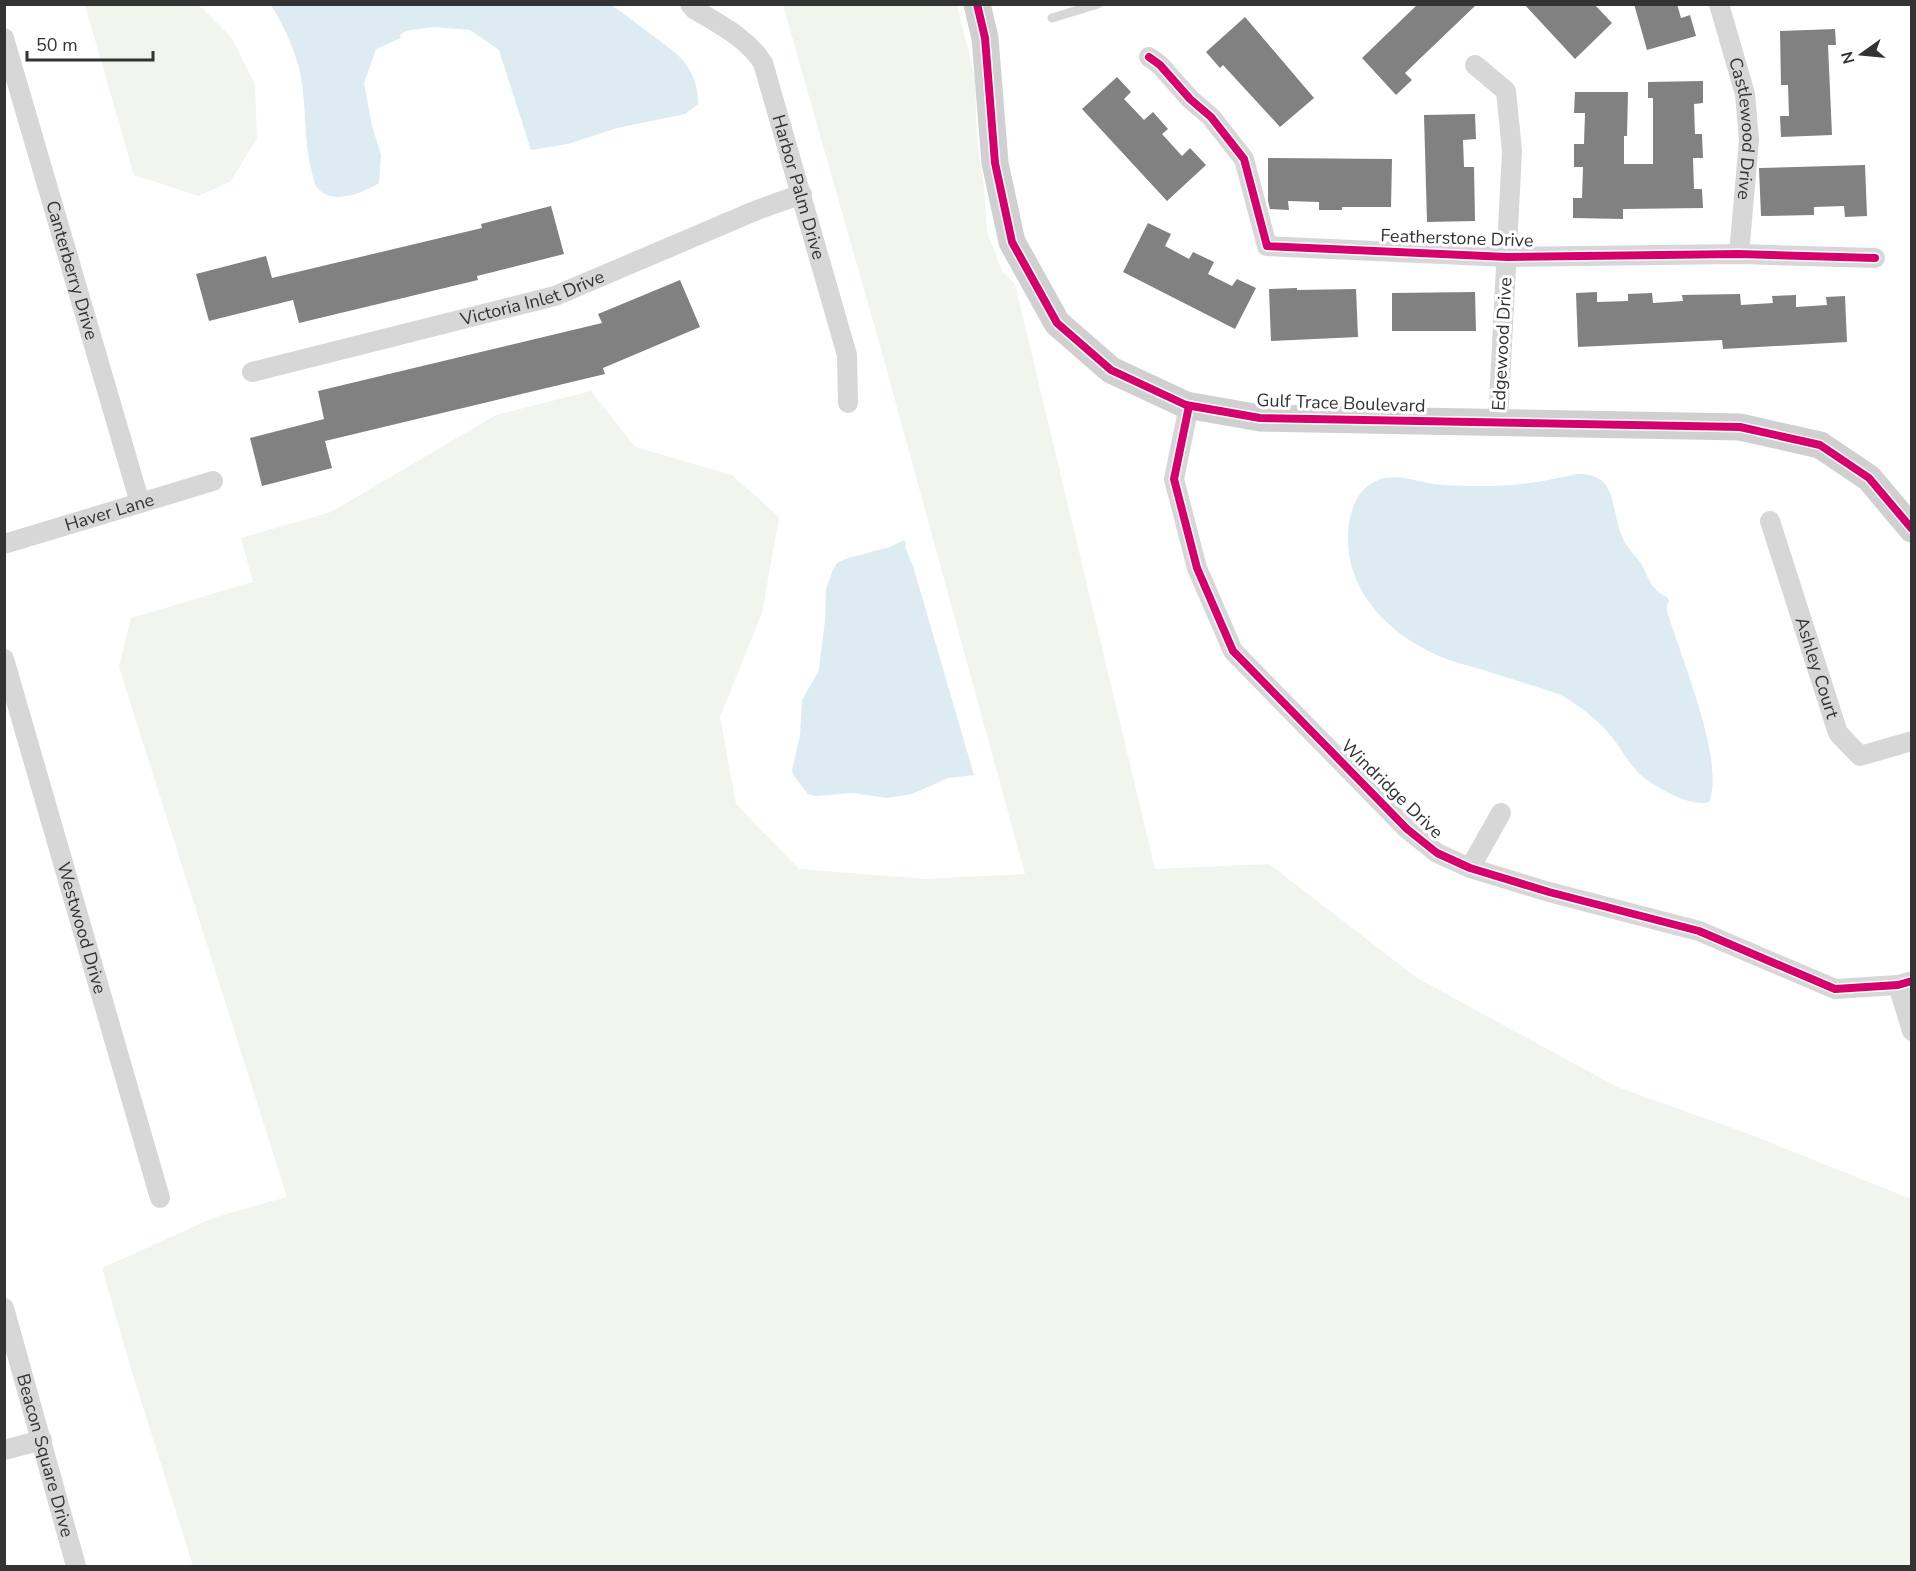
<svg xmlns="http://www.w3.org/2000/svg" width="1916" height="1571" font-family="'Nunito Sans',sans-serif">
	<rect width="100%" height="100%" fill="#fff"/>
	<g fill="#f1f5ed">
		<polygon points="85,5 199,5 231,37 255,84 257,138 231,181 199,196 134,175"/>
		<polygon points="783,5 957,5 975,78 977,142 984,186 987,232 1002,271 1015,284 1155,869 1269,864 1417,978 1617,1087 1746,1133 1911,1199 1911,1566 193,1566 129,1362 102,1268 213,1218 287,1197 119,667 131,618 253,582 241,538 331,512 496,415 591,391 635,447 732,475 779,517 762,613 720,717 736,804 799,869 926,879 1025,874 881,349"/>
	</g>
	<g fill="#ddebf3">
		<path d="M271,5h341l64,48c15,15 22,29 22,51l-13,10 -68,14 -49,16 -37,6 -32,-100 -29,-20 -37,-3 -27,4 -6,4 1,3 -25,11 -12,34 8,43 9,29 -2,28c-16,10 -49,24 -63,3 -2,-3 -3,-9 -4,-13 -9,-33 -5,-68 -12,-101 -6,-24 -16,-46 -29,-67z"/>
		<path d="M1578,474c41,-1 32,37 45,65 5,11 16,19 21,30 5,12 10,23 23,28l2,4 -2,4v6c13,44 59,151 42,191 -17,6 -54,-15 -67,-26 -13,-11 -20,-27 -31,-40 -14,-17 -31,-30 -50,-41 -26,-9 -52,-17 -78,-25 -12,-4 -26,-7 -39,-12 -52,-21 -98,-64 -96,-124 1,-21 8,-44 28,-53 21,-10 45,3 67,4 32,2 68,2 100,-4 11,-2 23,-5 35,-7z"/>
		<polygon points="904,540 906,542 905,547 913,566 974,775 948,778 912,794 887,798 853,793 816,796 808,794 794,776 792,770 800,736 802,700 819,670 825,620 826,589 832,572 837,563 845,559 890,547"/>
	</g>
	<g fill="#818181">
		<polygon points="1418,4 1477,4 1405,73 1412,80 1396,95 1362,58"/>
		<polygon points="1524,4 1594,4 1612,23 1575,59"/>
		<polygon points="1634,4 1677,4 1681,18 1690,15 1696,36 1647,50"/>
		<polygon points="1245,17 1314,98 1280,127 1223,65 1220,68 1206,52"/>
		<polygon points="1835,29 1836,45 1828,45 1832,135 1781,137 1780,116 1789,116 1788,85 1781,85 1780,31"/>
		<polygon points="1117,77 1131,92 1124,99 1144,120 1153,112 1168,129 1162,134 1182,156 1190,148 1206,165 1167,201 1082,109"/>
		<polygon points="1703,81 1703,103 1694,104 1695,134 1702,134 1703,158 1693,158 1694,189 1702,189 1703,208 1623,209 1623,219 1573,218 1573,198 1582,198 1583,167 1574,167 1574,144 1584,144 1585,113 1574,113 1575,92 1628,92 1627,136 1624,136 1624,164 1653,164 1653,98 1648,98 1648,82"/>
		<polygon points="1475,114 1476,139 1463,140 1464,167 1474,167 1475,221 1427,222 1424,115"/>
		<polygon points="1268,158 1392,159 1391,207 1342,207 1342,210 1319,210 1319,202 1288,201 1289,210 1270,209 1268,201"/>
		<polygon points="1865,165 1867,216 1845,217 1844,206 1814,207 1814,215 1761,216 1759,168"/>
		<polygon points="551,206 564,254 477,276 478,280 299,323 293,300 209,321 196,274 266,256 272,278 482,228 481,224"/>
		<polygon points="1148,223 1171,234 1165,246 1189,259 1193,252 1214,262 1208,274 1232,286 1237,279 1256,288 1235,329 1123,272"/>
		<polygon points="680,280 700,327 603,368 605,374 325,441 332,468 262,486 250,438 324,419 318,391 602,323 598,314"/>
		<polygon points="1297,288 1297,290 1356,289 1358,337 1271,341 1269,289"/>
		<polygon points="1475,292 1476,331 1392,331 1392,293"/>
		<polygon points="1597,292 1597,302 1628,301 1628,294 1652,293 1653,303 1683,301 1682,295 1740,294 1741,305 1773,303 1772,296 1796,295 1796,307 1827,305 1826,297 1845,296 1847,342 1723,349 1722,340 1578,347 1576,293"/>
	</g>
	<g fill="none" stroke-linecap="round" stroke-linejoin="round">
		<polyline stroke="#d7d7d7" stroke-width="9" points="1052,18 1098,4"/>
		<g stroke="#d7d7d7" stroke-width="20">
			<path id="s1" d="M690,4l4,5c26,16 52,28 69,54l84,292 1,48"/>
			<path id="s2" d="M1719,4l26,90 4,46 -10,114"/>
			<path id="s3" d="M4,38l136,465"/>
			<polyline points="1149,57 1160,65 1190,99 1211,117 1244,159 1267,246 1507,257 1739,254 1875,258"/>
			<polyline points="1475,65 1506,91 1512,151 1498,422"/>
			<path id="s4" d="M252,372l303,-76 202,-86 45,-16"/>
			<polyline points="1189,406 1174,479 1197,568 1233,651 1407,829 1437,853 1470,868 1549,892 1699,931 1835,989 1898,985 1912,981"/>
			<path id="s5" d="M1770,521l68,212 22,23 52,-15"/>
			<path id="s6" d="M4,544l209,-63"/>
			<path id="s7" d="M4,659l156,539"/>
			<polyline points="1470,868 1501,813"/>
			<polyline points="1898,985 1912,1031"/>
			<path id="s8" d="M4,1308l72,258"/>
			<polyline points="4,1450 42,1440"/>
		</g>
		<polyline stroke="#d0d0d0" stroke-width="27" points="977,4 985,38 995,163 1012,242 1057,323 1111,370 1186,405 1260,418 1740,427 1820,445 1869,478 1912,529"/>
		<g stroke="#fff" stroke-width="11">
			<g id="cycleway">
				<polyline points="977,4 985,38 995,163 1012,242 1057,323 1111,370 1186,405 1260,418 1740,427 1820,445 1869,478 1912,529"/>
				<polyline points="1149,57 1160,65 1190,99 1211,117 1244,159 1267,246 1507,257 1739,254 1875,258"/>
				<polyline points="1189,406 1174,479 1197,568 1233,651 1407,829 1437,853 1470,868 1549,892 1699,931 1835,989 1898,985 1912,981"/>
			</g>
		</g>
		<use href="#cycleway" stroke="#d6006c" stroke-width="8"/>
	</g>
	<g text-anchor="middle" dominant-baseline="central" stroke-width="6" stroke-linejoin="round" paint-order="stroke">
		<g font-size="18" fill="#333" stroke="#fff">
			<text stroke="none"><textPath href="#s2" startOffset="128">Castlewood Drive</textPath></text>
			<text stroke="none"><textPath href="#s1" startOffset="224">Harbor Palm Drive</textPath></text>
			<text transform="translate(1457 238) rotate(2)">Featherstone Drive</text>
			<text stroke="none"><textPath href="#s3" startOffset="242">Canterberry Drive</textPath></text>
			<text stroke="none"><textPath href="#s4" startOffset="290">Victoria Inlet Drive</textPath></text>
			<text transform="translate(1502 344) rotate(-87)">Edgewood Drive</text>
			<text transform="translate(1341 403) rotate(2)">Gulf Trace Boulevard</text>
			<text stroke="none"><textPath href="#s6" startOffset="110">Haver Lane</textPath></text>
			<text stroke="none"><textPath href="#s5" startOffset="154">Ashley Court</textPath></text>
			<text transform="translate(1392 789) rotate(44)">Windridge Drive</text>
			<text stroke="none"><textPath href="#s7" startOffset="280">Westwood Drive</textPath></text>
			<text stroke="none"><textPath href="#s8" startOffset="153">Beacon Square Drive</textPath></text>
		</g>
	</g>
	<rect width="1916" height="1571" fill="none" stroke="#333333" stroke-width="12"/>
	<g transform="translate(1862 54) rotate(255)" stroke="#ffffff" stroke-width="4.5" paint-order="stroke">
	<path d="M0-4.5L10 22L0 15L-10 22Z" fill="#333333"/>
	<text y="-9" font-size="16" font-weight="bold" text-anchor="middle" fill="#333333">N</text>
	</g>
	<path d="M27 51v9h126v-9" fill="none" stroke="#333333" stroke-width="3"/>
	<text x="36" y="51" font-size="18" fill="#333333" stroke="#ffffff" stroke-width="4.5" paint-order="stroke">50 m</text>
</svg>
